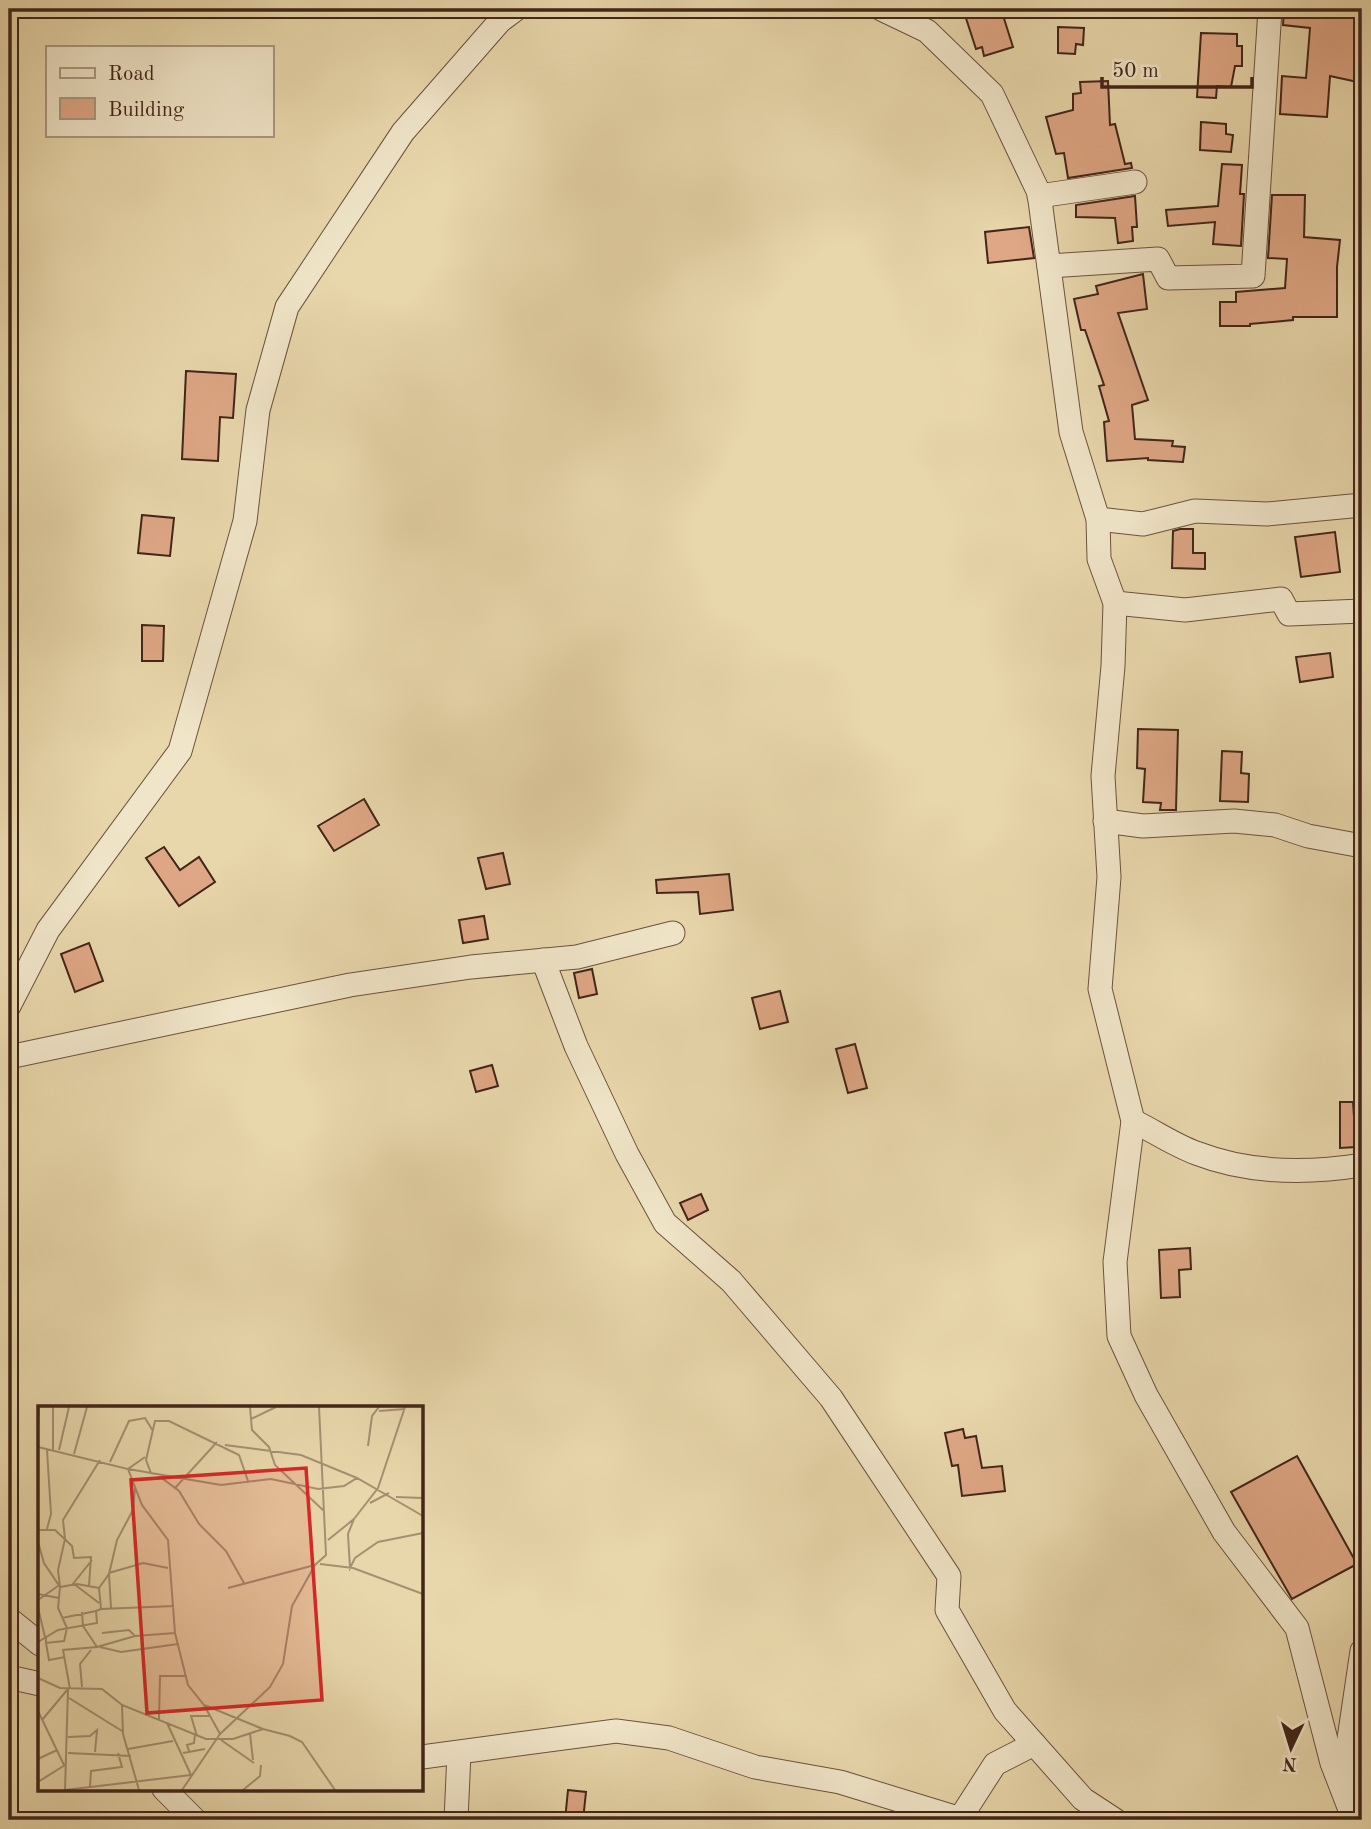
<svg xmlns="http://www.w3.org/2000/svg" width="1371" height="1829" font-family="'Old Standard TT',serif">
	<rect width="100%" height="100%" fill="#e8d7ab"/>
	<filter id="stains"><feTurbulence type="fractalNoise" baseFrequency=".00286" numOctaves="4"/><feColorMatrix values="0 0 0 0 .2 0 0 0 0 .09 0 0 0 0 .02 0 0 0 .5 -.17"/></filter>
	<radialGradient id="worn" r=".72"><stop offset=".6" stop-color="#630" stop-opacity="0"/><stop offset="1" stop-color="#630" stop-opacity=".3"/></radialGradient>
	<g fill="#dfa785" stroke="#412519" stroke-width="2">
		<polygon points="963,9 1001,9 1013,47 984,56 982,47 976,49"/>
		<polygon points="1284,9 1338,9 1362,15 1362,83 1330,76 1327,117 1280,114 1282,76 1306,78 1310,28 1283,25"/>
		<polygon points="1058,27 1084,28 1083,45 1076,44 1075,54 1058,53"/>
		<polygon points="1201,33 1237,34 1237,46 1242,46 1242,66 1235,66 1231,87 1217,86 1216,98 1197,97"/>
		<polygon points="1108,81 1110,125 1115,124 1125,164 1131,163 1132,168 1068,178 1064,153 1056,154 1046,117 1073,110 1073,94 1081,93 1080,82"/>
		<polygon points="1201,122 1226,124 1226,134 1233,135 1231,152 1200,150"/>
		<polygon points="1222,164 1242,165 1240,194 1244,194 1241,246 1213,244 1215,222 1168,226 1166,210 1218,206"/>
		<polygon points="1272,195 1305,195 1304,237 1340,240 1337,267 1337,317 1293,317 1293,320 1250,324 1250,326 1220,326 1220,302 1236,302 1236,292 1285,288 1287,259 1268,258"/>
		<polygon points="1135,196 1137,227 1132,227 1133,241 1118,243 1115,218 1076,217 1076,205"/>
		<polygon points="1029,227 1034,258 988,263 985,232"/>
		<polygon points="1143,274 1147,309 1118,313 1148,400 1132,405 1135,439 1173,441 1172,446 1185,447 1183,462 1148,460 1148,458 1107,461 1104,422 1109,421 1099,386 1104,385 1085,330 1081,330 1074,299 1098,294 1096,286"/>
		<polygon points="186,371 236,374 233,418 220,417 218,461 182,459"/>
		<polygon points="142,515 174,518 170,556 138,553"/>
		<polygon points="1180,529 1193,529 1193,553 1205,553 1205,569 1172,568 1173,531"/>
		<polygon points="1335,532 1340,572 1301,577 1295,537"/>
		<polygon points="142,625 164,626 163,661 142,661"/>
		<polygon points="1330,653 1333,677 1300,682 1296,657"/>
		<polygon points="1138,729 1178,730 1176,810 1160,810 1161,803 1143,802 1145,769 1137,768"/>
		<polygon points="1222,751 1242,752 1241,773 1249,774 1248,802 1220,801"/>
		<polygon points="364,799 379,825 334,851 318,826"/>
		<polygon points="164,847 180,870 199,857 215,882 179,906 146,858"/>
		<polygon points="503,853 510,884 486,889 478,858"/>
		<polygon points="729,874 733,910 700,914 698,892 657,893 656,880"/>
		<polygon points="484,916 488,939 463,943 459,920"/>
		<polygon points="89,943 103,981 75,992 61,954"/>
		<polygon points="592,969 597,994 579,998 574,973"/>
		<polygon points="780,991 788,1022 760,1029 752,998"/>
		<polygon points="855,1044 867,1088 848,1093 836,1049"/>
		<polygon points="492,1065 498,1086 476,1092 470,1071"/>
		<polygon points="1340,1102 1353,1102 1356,1147 1340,1148"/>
		<polygon points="701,1194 708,1210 688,1220 680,1203"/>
		<polygon points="1190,1248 1191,1269 1179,1270 1180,1297 1161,1298 1159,1250"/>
		<polygon points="963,1429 965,1438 976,1436 982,1468 1002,1466 1005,1491 962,1496 958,1465 952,1466 945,1433"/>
		<polygon points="1297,1456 1357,1564 1292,1599 1231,1492"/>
		<polygon points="568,1790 586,1792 583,1820 565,1820"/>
	</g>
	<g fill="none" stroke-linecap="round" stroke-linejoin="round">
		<g stroke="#6b523e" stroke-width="25">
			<g id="street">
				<polyline points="881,9 927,31 992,94 1039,193 1071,432 1098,519 1099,559 1115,603 1113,666 1103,776 1109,877 1100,989 1133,1121 1115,1262 1119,1336 1146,1395 1224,1532 1297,1628 1332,1763 1354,1820"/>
				<polyline points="1039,196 1135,182"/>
				<polyline points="1049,266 1158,259 1168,278 1253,276 1270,9"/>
				<polyline points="1098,519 1143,524 1195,511 1267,514 1362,505"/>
				<polyline points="1115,603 1185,610 1281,599 1289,614 1362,611"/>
				<polyline points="1105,821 1143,826 1234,821 1275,825 1308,836 1362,846"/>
				<polyline points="543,960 576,1046 627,1154 665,1223 731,1281 831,1398 949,1576 947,1610 1005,1711 1083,1799 1115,1820"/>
				<polyline points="9,1006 48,930 180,751 245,521 258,410 287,307 403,132 500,21 516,9"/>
				<polyline points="9,1057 350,985 471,967 577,957 673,933"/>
				<path d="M1133,1121c21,10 41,24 63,32 54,21 110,21 166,12"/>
				<polyline points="9,1619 40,1644"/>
				<polyline points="9,1677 40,1684"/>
				<polyline points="422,1757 616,1731 669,1738 755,1767 840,1782 964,1820"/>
				<polyline points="1342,1786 1362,1651"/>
				<polyline points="164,1789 195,1820"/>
				<polyline points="456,1820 459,1753"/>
				<polyline points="959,1820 995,1764 1034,1744"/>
			</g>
		</g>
		<use href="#street" stroke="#f0e5c8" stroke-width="23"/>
	</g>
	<g transform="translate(38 1406)">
		<rect width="385" height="385" fill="#e8d7ab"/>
		<path fill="none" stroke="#a59071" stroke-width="2" d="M15,1v44M212,1l1,12 25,-12M341,5l26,-2M213,13l1,11 17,17 6,18 49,46M0,22l1,-21M187,39l76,10 56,23M330,40l4,-30 7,-9M0,41l90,22 14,36 26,35 7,93 13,52 16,20 59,24M9,44l4,64 -4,15M21,44l10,-43M36,48l13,-47M107,51l-17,12 23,4M72,56l19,-41 16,-3 8,13M121,70l20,15 20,33 27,27 18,32M210,75l-9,-26 -70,-34h-14l-9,39 5,13 70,12 50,-6 47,10 26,-3 13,-8 66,38M137,82l42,-46M358,91l27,1M332,97l19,-10M316,113l24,-31 27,-81M0,124h17l17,16 2,12 17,-1 -2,29M290,134l26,-21 -6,15 2,34 5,-10 23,-16 45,-9M0,136l6,21 16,24 -2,21 9,20 -3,13 -18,2v-7M282,158l33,4 70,26M71,167l34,-10 25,5M71,168l2,34M36,178l25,19M34,179l20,-25M61,182l-22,-4 -17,3 -2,-17 7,-31 -2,-19 37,-60M190,182l87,-23M0,188l21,4M0,194l20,-14M0,202l7,29M63,203l-2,-21 10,-14 8,-34 16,-30 2,-22M44,206l1,14 14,21M24,212l34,-7M64,227l27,-3 6,6M0,236l20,-12 39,-7 -1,-12 5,-2 73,-3M8,237l3,17 16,-3M62,241l21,5 57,-8M0,272l22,10 42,1 20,16 84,34h27l30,-10 27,7 12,6 33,48M44,281l-2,-23 11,-14M32,283l-7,-39 34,-3 38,-11 40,-3M31,292l53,33M84,299l1,29 16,56M0,305l26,54M4,314l26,-31M121,314l1,-44h26M129,317l24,52M182,328l50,-47 13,-23 9,-58 23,-41 11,-10 -7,-148M212,328l3,26M159,330l-6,-20h19M30,331l22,-1 7,-6 -2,22M183,334l33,23M90,343l45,-8M151,345l-2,-6 7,-2 1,-8M30,347l63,3M145,347l22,-4M0,353l19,-9M0,376l27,-17M52,380l1,-15 31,-4 -4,-14M27,384l126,-15M27,384l3,-101M144,384l38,-56 -16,-29M205,384l17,-14 1,-11"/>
		<path fill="#d62828" fill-opacity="0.15" stroke="#d62828" stroke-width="3.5" d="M268,62l16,232 -175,13 -16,-233z"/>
		<rect width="385" height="385" fill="none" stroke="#412519" stroke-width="3.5"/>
	</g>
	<rect width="1371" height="1829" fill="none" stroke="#e8d7ab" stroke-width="35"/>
	<rect x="10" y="10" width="1350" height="1808" fill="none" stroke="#412519" stroke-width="3.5"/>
	<rect x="18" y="18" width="1336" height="1794" fill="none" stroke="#412519" stroke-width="2"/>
	<rect x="46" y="46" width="228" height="91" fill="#f0e5c8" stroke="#aa9882" stroke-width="2"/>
	<rect x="60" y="68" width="35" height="10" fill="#f0e5c8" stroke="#aa9882" stroke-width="2"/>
	<text x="108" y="80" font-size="21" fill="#412519">Road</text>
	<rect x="60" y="98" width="35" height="21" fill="#dfa785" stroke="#aa9882" stroke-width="2"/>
	<text x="108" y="116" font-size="21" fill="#412519">Building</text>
	<g transform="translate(1291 1748) rotate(184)" stroke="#f0e5c8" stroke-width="5" paint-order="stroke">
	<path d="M0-5L12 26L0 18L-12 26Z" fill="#412519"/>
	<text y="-10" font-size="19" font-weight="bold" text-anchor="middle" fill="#412519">N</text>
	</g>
	<path d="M1102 77v10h150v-10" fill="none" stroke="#412519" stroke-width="3.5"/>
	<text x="1112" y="77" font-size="21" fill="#412519" stroke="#f0e5c8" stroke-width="5" paint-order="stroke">50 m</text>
	<rect width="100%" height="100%" filter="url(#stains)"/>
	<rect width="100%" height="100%" fill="url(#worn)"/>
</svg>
